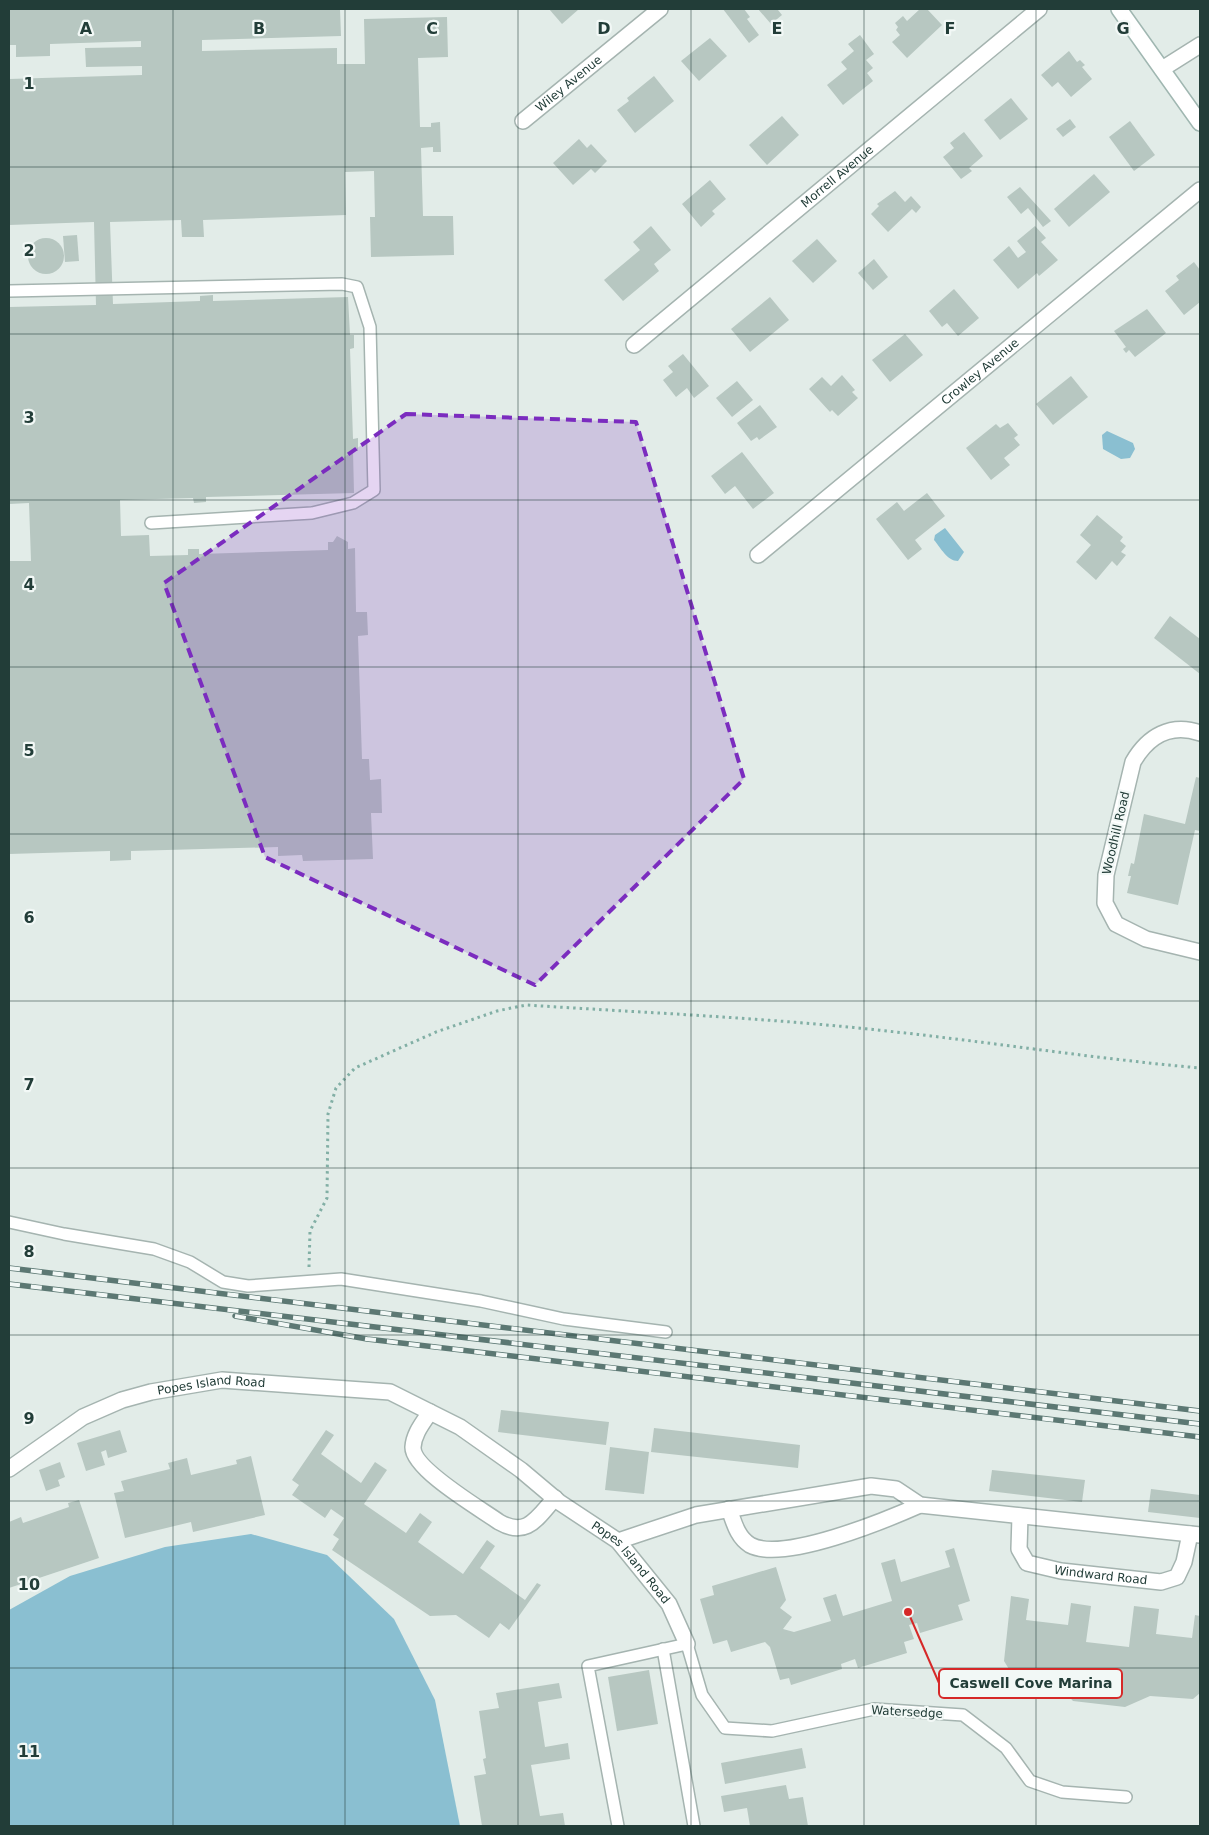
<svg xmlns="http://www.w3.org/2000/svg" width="1209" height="1835" font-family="'DejaVu Sans',sans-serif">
	<rect width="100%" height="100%" fill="#e2ece8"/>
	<g fill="#8abfd1">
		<polygon points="1107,431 1133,443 1135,449 1130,458 1121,459 1103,449 1102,435"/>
		<path d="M945,528l19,24 -6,9c-11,0 -17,-13 -24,-21l1,-5z"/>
		<polygon points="251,1534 327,1555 394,1619 435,1700 460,1826 9,1826 9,1610 70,1576 165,1547"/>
	</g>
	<g fill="#b7c7c1">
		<polygon points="9,9 340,9 341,36 202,40 202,51 337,48 337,64 365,64 364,19 447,17 448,57 418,58 420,127 431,127 431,123 440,122 441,152 433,152 433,147 421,148 423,216 453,216 454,255 371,257 370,217 375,217 374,171 345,172 346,215 203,220 204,237 182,237 181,220 110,222 113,304 200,301 200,296 213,295 213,301 348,297 350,335 354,335 354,348 350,349 353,439 358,438 358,451 353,451 354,493 206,497 206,502 194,503 193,498 120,500 121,536 149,535 150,556 188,555 188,549 199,549 199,554 328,550 328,542 333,542 337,536 348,542 348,549 355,548 356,612 367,612 368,635 358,636 362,759 369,759 370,780 381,779 382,813 371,813 373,859 303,861 302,855 278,856 278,847 131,851 131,860 110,861 110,851 9,854 9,561 31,561 29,503 9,504 9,307 96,305 94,222 9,225 9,79 142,75 142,66 86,67 85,48 141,47 141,41 50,44 50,56 16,57 16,45 9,45"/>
		<polygon points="549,9 579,9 562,24"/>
		<polygon points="723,9 744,9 750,17 747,19 759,35 749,43"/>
		<polygon points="758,9 781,9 778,10 782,15 771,24"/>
		<polygon points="920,9 927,9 942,25 907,58 892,42 900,35 896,30 898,27 895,23 903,16 907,21"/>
		<polygon points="860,35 874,54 866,60 873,68 867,73 873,81 843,105 827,85 847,69 841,62 854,51 848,44"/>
		<polygon points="710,38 727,56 699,81 681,61"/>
		<polygon points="1069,51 1077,62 1080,60 1085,65 1082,67 1092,79 1071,97 1058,82 1052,87 1041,75"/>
		<polygon points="654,76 674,101 635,133 617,110 629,101 627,98"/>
		<polygon points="1011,98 1028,119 1000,140 984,120"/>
		<polygon points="782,116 799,135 767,165 749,145"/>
		<polygon points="1070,119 1076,127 1063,137 1056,129"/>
		<polygon points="1130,121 1155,155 1134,171 1109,137"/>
		<polygon points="964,132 983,156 969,168 972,171 961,179 943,157 954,148 950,143"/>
		<polygon points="579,139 587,148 591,144 607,161 595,173 591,169 573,185 553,163"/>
		<polygon points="1094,174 1110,192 1069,227 1054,209"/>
		<polygon points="710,180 726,199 712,211 715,214 701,227 682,204"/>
		<polygon points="1020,187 1051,221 1043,227 1028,208 1021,214 1007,197"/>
		<polygon points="895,191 905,202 911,196 921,207 916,213 912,209 888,232 871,214 879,206 877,204"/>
		<polygon points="651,226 671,250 654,264 659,271 623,301 604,280 640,250 633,242"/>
		<polygon points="1035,226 1046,238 1041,242 1058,260 1039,276 1037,273 1018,289 993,260 1009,246 1018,258 1026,252 1017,241"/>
		<polygon points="77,235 79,261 65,262 63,236"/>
		<circle cx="46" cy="256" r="18"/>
		<polygon points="817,239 837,261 813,283 792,261"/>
		<polygon points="874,259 888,277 873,290 858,273"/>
		<polygon points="1194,262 1200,270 1200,302 1184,315 1165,291 1179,280 1176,276"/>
		<polygon points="954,289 979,318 958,336 947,323 942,327 929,311"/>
		<polygon points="770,297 789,320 750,352 731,329"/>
		<polygon points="1147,309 1166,333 1135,357 1129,350 1126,353 1123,349 1126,347 1114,331"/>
		<polygon points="905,334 923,355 890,382 872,360"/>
		<polygon points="683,354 709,386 694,398 687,388 676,397 663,380 673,372 668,366"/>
		<polygon points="842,375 855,390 852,392 858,398 838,416 832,410 830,412 809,389 822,377 831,386"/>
		<polygon points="1071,376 1088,397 1053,425 1036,404"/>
		<polygon points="737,381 753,400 732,417 716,398"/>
		<polygon points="760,405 777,427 759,440 757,437 751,441 737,423"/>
		<polygon points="1008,423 1018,435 1014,438 1020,445 1004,458 1010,465 991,480 966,448 996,424 1000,428"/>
		<polygon points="742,452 774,493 753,509 735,486 725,494 711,476"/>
		<polygon points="927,493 945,516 915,540 922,549 908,560 876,519 897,502 904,511"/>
		<polygon points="1097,515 1123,537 1120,541 1126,546 1121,552 1126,555 1117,566 1112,561 1096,580 1076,562 1091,545 1080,535"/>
		<polygon points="1170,616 1200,639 1200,674 1154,638"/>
		<polygon points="1196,777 1200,778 1200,831 1195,830 1178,905 1127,893 1131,876 1128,876 1131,863 1134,864 1144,814 1185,824"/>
		<polygon points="501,1410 609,1422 606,1445 498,1432"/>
		<polygon points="654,1428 800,1445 798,1468 651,1452"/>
		<polygon points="120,1430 127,1452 108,1458 106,1450 101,1452 105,1465 86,1471 77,1443"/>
		<polygon points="326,1430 334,1435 321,1454 361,1483 375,1462 387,1470 364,1504 406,1533 420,1513 432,1522 418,1542 463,1574 487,1540 495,1546 480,1568 525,1600 537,1583 541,1585 509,1630 500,1623 489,1638 456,1615 430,1616 332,1550 339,1539 333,1535 344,1518 331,1509 325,1518 292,1495 299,1485 292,1480"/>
		<polygon points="610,1447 649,1452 644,1494 605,1490"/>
		<polygon points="251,1456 265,1515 193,1532 191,1522 125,1538 114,1493 124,1491 121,1481 170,1469 168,1463 187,1458 191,1475 237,1464 236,1460"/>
		<polygon points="60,1462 65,1477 58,1480 60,1486 46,1491 39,1470"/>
		<polygon points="992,1470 1085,1480 1082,1502 989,1491"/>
		<polygon points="1151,1489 1200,1495 1200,1518 1148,1512"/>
		<polygon points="79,1500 99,1558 9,1588 9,1522 21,1517 23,1523 69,1507 68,1503"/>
		<polygon points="954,1548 970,1601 958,1605 963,1620 920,1633 917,1623 909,1625 914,1639 904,1642 907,1653 858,1668 855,1659 841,1664 842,1669 791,1685 789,1678 780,1680 770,1647 765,1642 731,1652 727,1640 713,1644 700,1599 714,1595 712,1586 776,1567 786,1600 780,1608 792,1617 783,1629 794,1632 831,1621 823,1598 836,1594 843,1616 892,1601 881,1563 895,1559 901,1582 950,1567 945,1551"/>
		<polygon points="1011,1596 1029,1599 1026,1620 1068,1625 1071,1603 1091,1606 1086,1642 1129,1647 1134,1606 1159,1609 1156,1634 1192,1638 1195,1615 1200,1616 1200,1693 1193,1699 1150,1696 1125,1707 1073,1701 1055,1681 1012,1674 1004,1661"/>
		<polygon points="649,1670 658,1724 617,1731 608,1677"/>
		<polygon points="559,1683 562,1698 538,1702 545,1747 568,1743 570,1759 531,1765 540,1816 563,1813 565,1826 482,1826 474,1776 486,1774 483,1759 486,1758 479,1711 499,1708 496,1693"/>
		<polygon points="802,1748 806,1768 725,1784 721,1763"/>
		<polygon points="786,1785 789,1799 803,1797 808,1826 750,1826 747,1808 724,1812 721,1796"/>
	</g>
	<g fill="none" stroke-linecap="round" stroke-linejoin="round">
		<g stroke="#a5b4b0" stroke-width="14">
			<g id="service">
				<polyline points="9,291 342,284 357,287 370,327 374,490 353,503 312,513 151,523"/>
				<polyline points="9,1222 64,1234 154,1249 190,1262 223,1282 248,1286 341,1279 481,1301 564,1319 666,1332"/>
				<polyline points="663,1649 694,1826"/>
				<polyline points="618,1826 588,1666 687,1644 702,1695 725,1728 772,1731 874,1709 963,1715 1006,1748 1030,1781 1062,1792 1126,1797"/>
			</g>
		</g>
		<g stroke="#a5b4b0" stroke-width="18">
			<g id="minor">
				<polyline points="1162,69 1200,45"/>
				<path id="s1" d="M523,121l137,-112"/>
				<path id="s2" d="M634,345l405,-336"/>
				<path id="s3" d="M758,555l442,-365"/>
				<path d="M1200,733c-29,-10 -52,3 -67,29l-27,113 -1,28 11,21 30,15 54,13"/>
				<path d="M430,1412c-7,11 -16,21 -17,35 -1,22 68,62 86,75 28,16 38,-4 56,-24"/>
				<path id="s4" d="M9,1469l74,-52 39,-17 29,-8 71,-12 168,12 70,35 61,43 38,32 59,39 51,63 18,40"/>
				<path d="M729,1509c5,13 8,28 21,36 33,18 136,-25 170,-40"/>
				<path id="s5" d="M1020,1516l-1,33 8,14 34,8 100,11 16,-5 7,-15 6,-28"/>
				<polyline points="618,1541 696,1515 871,1486 896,1489 920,1505 1200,1535"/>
			</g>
		</g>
		<g stroke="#a0b7b1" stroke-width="18">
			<polyline id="secondary" points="1119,9 1200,123"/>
		</g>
		<path stroke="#82afa5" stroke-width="3" stroke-dasharray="2.5 4" stroke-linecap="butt" d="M309,1267l1,-36 17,-33 1,-84 8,-26 19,-20 81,-36 61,-21 29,-6c123,8 247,13 370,27 101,11 202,27 304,36"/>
		<use href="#service" stroke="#fff" stroke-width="11"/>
		<use href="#minor" stroke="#fff" stroke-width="15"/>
		<use href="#secondary" stroke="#fff" stroke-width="15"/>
		<g stroke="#5c7873" stroke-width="5.5">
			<g id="rail">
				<polyline points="9,1268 1200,1411"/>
				<polyline points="9,1284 1200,1424"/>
				<polyline points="235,1316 367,1339 1200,1437"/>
			</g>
		</g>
		<use href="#rail" stroke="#f2f8f6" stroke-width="4" stroke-dasharray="11" stroke-linecap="butt"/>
	</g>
	<path fill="#7b2cbf" fill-opacity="0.2" stroke="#7b2cbf" stroke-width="4" stroke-dasharray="10 6" stroke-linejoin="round" d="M406,414l230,8 108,357 -209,206 -270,-128 -101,-274z"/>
	<path fill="none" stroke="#223d38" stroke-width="1" stroke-opacity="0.55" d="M173,9v1817M345,9v1817M518,9v1817M691,9v1817M864,9v1817M1036,9v1817M9,167h1191M9,334h1191M9,500h1191M9,667h1191M9,834h1191M9,1001h1191M9,1168h1191M9,1335h1191M9,1501h1191M9,1668h1191"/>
	<g text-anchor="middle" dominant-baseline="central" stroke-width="4.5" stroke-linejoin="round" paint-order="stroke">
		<g font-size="12" fill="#223d38" stroke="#f2f8f6">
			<text stroke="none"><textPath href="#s1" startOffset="59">Wiley Avenue</textPath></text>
			<text stroke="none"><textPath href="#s2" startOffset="264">Morrell Avenue</textPath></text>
			<text stroke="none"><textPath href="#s3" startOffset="288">Crowley Avenue</textPath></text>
			<text transform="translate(1116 833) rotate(-77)">Woodhill Road</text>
			<text stroke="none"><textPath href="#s4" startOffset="224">Popes Island Road</textPath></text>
			<text stroke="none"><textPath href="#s4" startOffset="701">Popes Island Road</textPath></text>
			<text stroke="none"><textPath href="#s5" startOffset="124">Windward Road</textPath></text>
			<text transform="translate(907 1712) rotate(3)">Watersedge</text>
		</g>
	</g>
	<g font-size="16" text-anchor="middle" font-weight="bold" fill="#223d38" stroke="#f2f8f6" stroke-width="4.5" stroke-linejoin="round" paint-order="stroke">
		<text x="86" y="34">A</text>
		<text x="259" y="34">B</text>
		<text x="432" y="34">C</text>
		<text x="604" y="34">D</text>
		<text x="777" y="34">E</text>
		<text x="950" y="34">F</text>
		<text x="1123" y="34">G</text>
		<text x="29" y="89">1</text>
		<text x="29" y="256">2</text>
		<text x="29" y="423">3</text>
		<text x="29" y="590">4</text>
		<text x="29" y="756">5</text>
		<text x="29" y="923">6</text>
		<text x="29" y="1090">7</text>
		<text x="29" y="1257">8</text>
		<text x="29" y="1424">9</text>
		<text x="29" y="1590">10</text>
		<text x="29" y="1757">11</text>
	</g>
	<path fill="none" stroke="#d62828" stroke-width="2" d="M908 1612L939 1683"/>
	<circle fill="#d62828" stroke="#f2f8f6" stroke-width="2" cx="908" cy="1612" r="5"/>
	<rect fill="#f2f8f6" stroke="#d62828" stroke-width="2" x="939" y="1669" width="183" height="29" rx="5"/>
	<g font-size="14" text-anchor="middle" font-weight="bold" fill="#223d38">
		<text x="1031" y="1688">Caswell Cove Marina</text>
	</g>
	<rect width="1209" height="1835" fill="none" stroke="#223d38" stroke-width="20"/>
</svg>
